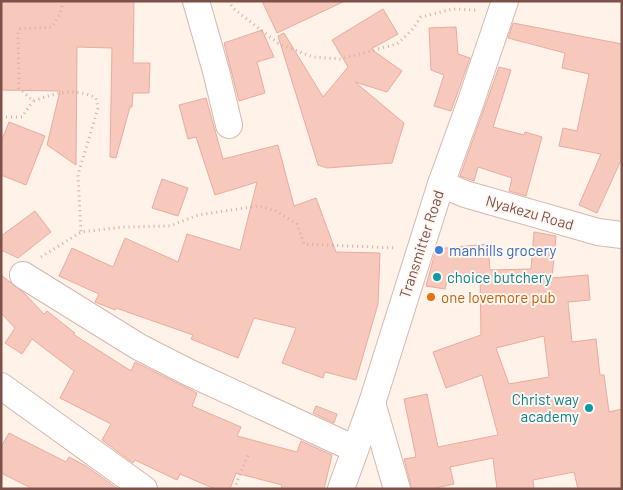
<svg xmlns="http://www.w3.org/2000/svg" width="623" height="490" font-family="Barlow,sans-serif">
	<rect width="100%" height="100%" fill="#fef2e9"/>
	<g fill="#f7c9bd" stroke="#ebab9c" fill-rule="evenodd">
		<polygon points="1,1 134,1 133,63 150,63 149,93 133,93 132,107 130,107 116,158 110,157 112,48 77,47 76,165 47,145 60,91 1,90"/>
		<polygon points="262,1 345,1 277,33"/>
		<polygon points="383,9 398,34 371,49 402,71 387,92 355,82 404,123 392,163 327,168 318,165 278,36 284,33 323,97 348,67 332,40"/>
		<polygon points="513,23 622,44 622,158 597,213 579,205 601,154 559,146 563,128 577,131 589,74 562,68 565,53 508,38"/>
		<polygon points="456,27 458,54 470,58 451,111 434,106 444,75 431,70 429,28"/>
		<polygon points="262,30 274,57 257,62 265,93 239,101 224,43"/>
		<polygon points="499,67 511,70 493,127 524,135 525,132 542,137 526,196 509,191 512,178 478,167 474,181 460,176"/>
		<polygon points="206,98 223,159 278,145 294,206 316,198 336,252 380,253 378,304 356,380 325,372 323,378 282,363 296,328 254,318 238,358 191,339 193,335 116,308 115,310 95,302 99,294 59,276 72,248 113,267 125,238 178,262 187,234 240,250 257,182 215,195 196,137 188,139 179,105"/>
		<polygon points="9,122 45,136 26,185 1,175 1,142"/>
		<polygon points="162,179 188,188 178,216 152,208"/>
		<polygon points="35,211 51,232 18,258 1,250 1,236"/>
		<path d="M534,232l22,4 -4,42 36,-3 2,25 -22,2 4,40 24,-3 4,36h4l5,37 13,-3v80h-44l-4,-17 -41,8 1,9h-37l-4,-31 -43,9 4,17 -23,5h-19l-8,-30 12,-2 -12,-58 23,-5 11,53 60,-12 -16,-60 -36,13 -13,-36 48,-17 -1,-58 -33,3 -2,9 -19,-3 10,-37 52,-5 2,26 41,-1zM544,336l5,41 -40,7 -13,-36z"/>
		<polygon points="1,275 24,293 44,314 47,311 75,333 73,334 131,371 135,362 197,393 192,406 241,427 237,436 297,452 301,441 332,455 324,489 281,489 282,485 236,473 230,489 215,489 180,474 177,480 135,460 133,463 102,440 111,424 60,398 74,371 32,339 22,354 5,343 15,328 1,313"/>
		<polygon points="316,406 337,414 334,423 313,413"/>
		<polygon points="9,433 66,462 69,457 86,466 118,489 33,489 1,473 1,447"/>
	</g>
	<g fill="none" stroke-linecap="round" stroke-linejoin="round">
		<g stroke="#d5b8af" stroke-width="28">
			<g id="minor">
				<polyline points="196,1 216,71 229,125"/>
				<polyline points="441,184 465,194 598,232 622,235"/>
				<polyline points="23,275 139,347 190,373 355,449"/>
				<polyline points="1,386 144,489"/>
				<polyline points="372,403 397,489"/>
				<polyline points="341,489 372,403 441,184 470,104 505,1"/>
			</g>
		</g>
		<g stroke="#ddab9f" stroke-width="3" stroke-dasharray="1 4" stroke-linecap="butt">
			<path d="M63,1l-3,13 -8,13 -32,2 -2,3 1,56 14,13c23,-8 41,-14 63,-3l2,10 -20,67 3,57"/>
			<polyline points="228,1 234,9 279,44 313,57 341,59 397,44 412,30 421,17 452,9 476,10"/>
			<polyline points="1,117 22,117 33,101"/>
			<polyline points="41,257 81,232 124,227 170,226 198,215 258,206 276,211 297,224 304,244 396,248"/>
			<polyline points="234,489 248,455"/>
		</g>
		<use href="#minor" stroke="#fff" stroke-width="26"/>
	</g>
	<circle fill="#3f7fe0" stroke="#fff7f1" stroke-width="2" cx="439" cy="250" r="5"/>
	<g fill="#0f9aa8" stroke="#fff7f1" stroke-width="2">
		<circle cx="437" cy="277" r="5"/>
		<circle cx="589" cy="408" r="5"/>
	</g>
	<circle fill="#e8710a" stroke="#fff7f1" stroke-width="2" cx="431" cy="297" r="5"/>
	<g text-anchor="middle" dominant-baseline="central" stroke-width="4" stroke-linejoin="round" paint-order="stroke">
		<g font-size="15" fill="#7c5149" stroke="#fff7f1">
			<text transform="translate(530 212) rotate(16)">Nyakezu Road</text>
			<text transform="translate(421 244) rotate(-72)">Transmitter Road</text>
		</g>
		<g font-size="15" fill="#366cbe" stroke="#fff7f1" text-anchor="start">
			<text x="449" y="250">manhills grocery</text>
		</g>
		<g font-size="15" fill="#0d838f" stroke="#fff7f1" text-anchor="start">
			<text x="447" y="277">choice butchery</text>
			<text x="579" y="399" text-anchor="end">Christ way<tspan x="579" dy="17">academy</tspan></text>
		</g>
		<g font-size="15" fill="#c56008" stroke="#fff7f1" text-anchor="start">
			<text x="441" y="297">one lovemore pub</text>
		</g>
	</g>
	<rect width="623" height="490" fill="none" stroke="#7c5149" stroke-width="5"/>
</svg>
